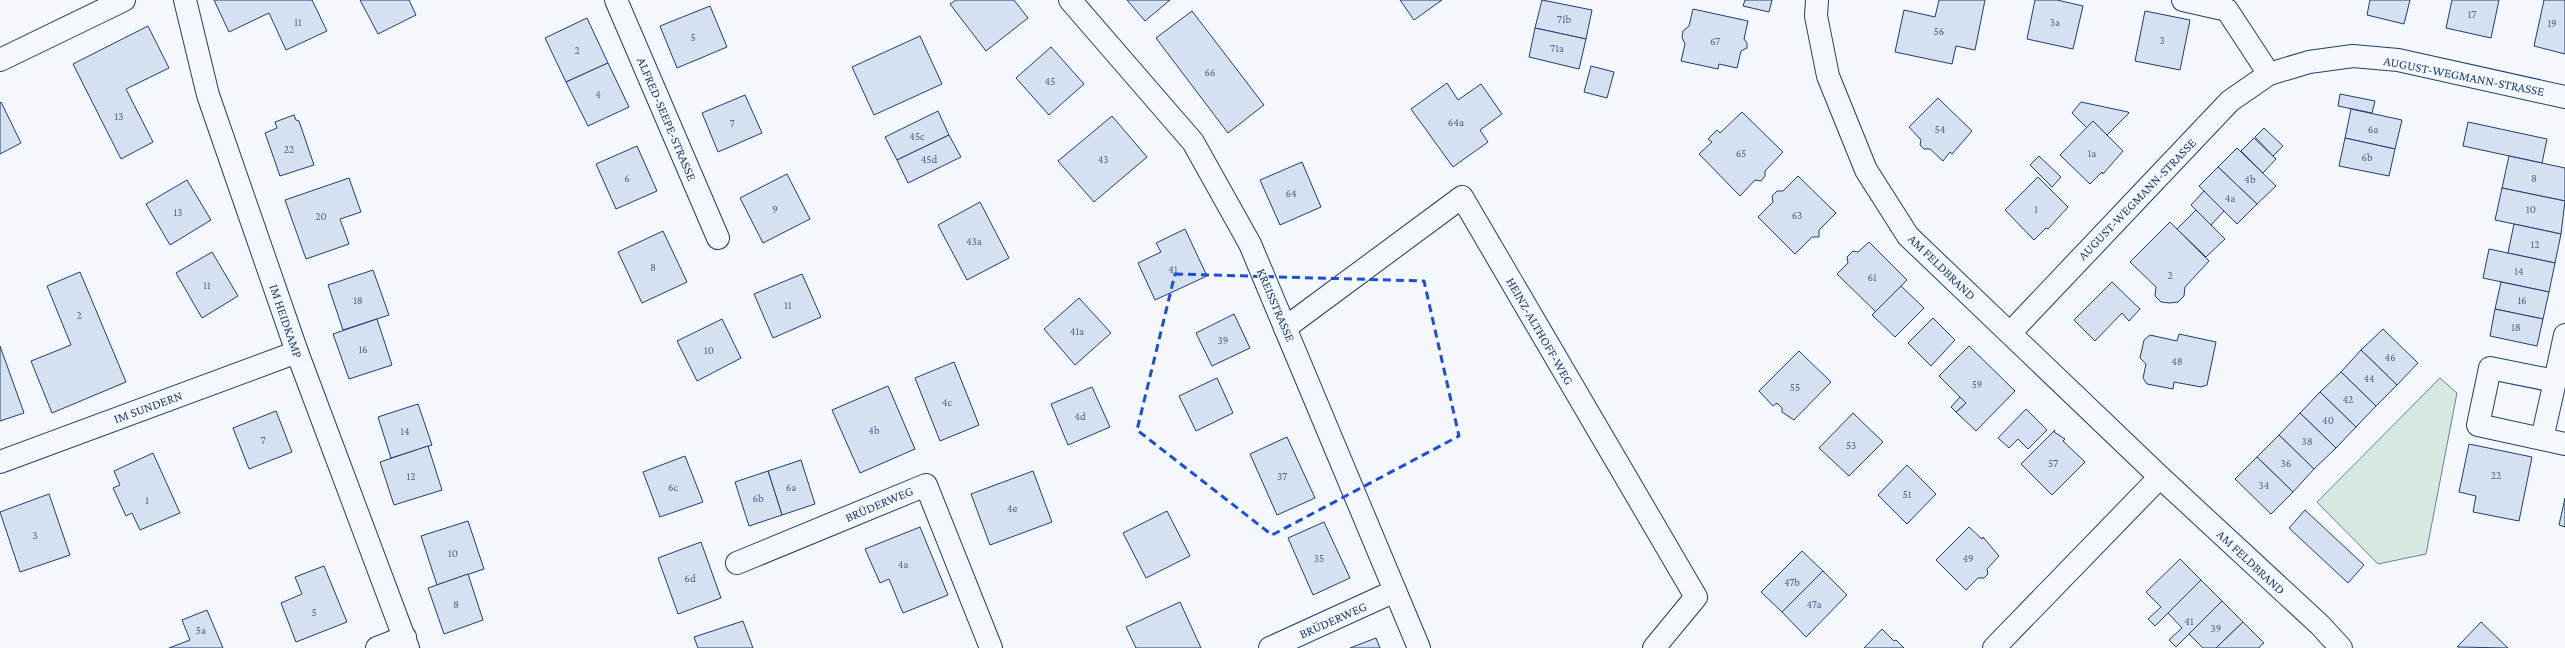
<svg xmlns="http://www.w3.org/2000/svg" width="2565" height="648" font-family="'Crimson Pro',serif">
	<rect width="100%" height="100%" fill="#f4f7fb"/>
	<polygon fill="#d7e8df" stroke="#687fa3" points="2440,378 2457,393 2426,554 2378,564 2317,502"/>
	<g fill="#d5e0f0" stroke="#1d3f73">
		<polygon points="214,0 312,0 327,31 286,50 269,13 229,32"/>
		<polygon points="360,0 409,0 416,15 378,34"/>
		<polygon points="956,0 1014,0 1028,18 986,51 950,4"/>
		<polygon points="1127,0 1170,0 1145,21"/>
		<polygon points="1400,0 1442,0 1414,20"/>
		<polygon points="1542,0 1592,10 1586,39 1535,28"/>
		<polygon points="1745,0 1772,0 1769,12 1743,6"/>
		<polygon points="1939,0 1985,0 1975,50 1956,46 1952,64 1895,52 1904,10 1935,17"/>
		<polygon points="2035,0 2057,0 2083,6 2073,49 2027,39"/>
		<polygon points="2370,0 2410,0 2404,24 2367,15"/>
		<polygon points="2452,0 2499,0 2491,38 2446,28"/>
		<polygon points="2544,0 2565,0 2565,54 2534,46"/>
		<polygon points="710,6 727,47 677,68 660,26"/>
		<polygon points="1693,9 1748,21 1744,39 1747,43 1747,48 1741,51 1737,68 1719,64 1718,69 1681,61 1685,44 1682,37 1683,31 1689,26"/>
		<polygon points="1192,11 1264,105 1228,133 1156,38"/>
		<polygon points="2145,11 2190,20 2180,70 2135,61"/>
		<polygon points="587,18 608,63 566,82 545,38"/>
		<polygon points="148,26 169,68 126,89 153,142 121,159 73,64"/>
		<polygon points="1535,28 1586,39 1579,69 1529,57"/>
		<polygon points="920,36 942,84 874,115 852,67"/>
		<polygon points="1051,47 1084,84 1049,115 1016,78"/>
		<polygon points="608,63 629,107 588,126 566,82"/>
		<polygon points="1591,66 1614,72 1607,98 1584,92"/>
		<polygon points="1447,83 1458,100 1481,84 1502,114 1480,130 1488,142 1453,167 1411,109"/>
		<polygon points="2340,94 2375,101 2372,113 2338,106"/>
		<polygon points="745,95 762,133 718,152 702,113"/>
		<polygon points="1938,98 1972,131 1952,154 1950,152 1943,161 1930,149 1924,149 1920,145 1921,140 1909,127"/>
		<polygon points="1,102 21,143 0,154 0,103"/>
		<polygon points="2081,102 2128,112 2129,113 2107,135 2093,121 2087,128 2072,113"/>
		<polygon points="2351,109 2402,120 2395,149 2345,138"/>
		<polygon points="938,111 949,135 897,160 885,137"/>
		<polygon points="1742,112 1783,152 1765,171 1765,176 1761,181 1755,180 1740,196 1699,154 1712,142 1708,139 1717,130 1720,133"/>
		<polygon points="294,115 296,120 299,121 314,165 280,176 265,133 277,128 275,122"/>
		<polygon points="1112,116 1147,157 1094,202 1058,161"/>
		<polygon points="2093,121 2123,151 2103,174 2102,172 2090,184 2060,155"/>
		<polygon points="2468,122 2547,139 2542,163 2463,146"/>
		<polygon points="2264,128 2283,146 2273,156 2255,137"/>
		<polygon points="949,135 961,157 908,183 897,160"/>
		<polygon points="2254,138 2276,159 2263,173 2241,151"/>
		<polygon points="2345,138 2395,149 2389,176 2339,166"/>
		<polygon points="637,146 657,191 616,209 596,164"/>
		<polygon points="2237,148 2276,186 2257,204 2218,167"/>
		<polygon points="2039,156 2061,177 2052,187 2030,165"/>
		<polygon points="2509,156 2565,168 2565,201 2502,188"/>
		<polygon points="1302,162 1321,207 1280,225 1260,180"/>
		<polygon points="2218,167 2257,204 2237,224 2199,186"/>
		<polygon points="787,174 810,219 763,243 740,198"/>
		<polygon points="1798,176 1836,213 1819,230 1819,237 1812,237 1795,254 1758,217 1773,202 1772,196 1777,191 1783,191"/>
		<polygon points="2038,177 2068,207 2048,229 2046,228 2034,240 2005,210"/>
		<polygon points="349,178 361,212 340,219 349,244 306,259 285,200"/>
		<polygon points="187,180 211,220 170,245 146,204"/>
		<polygon points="2502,188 2565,201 2561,234 2495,220"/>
		<polygon points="2204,191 2224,211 2211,225 2191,205"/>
		<polygon points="980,202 1009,258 967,280 938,225"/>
		<polygon points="2196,210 2225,239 2206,257 2177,229"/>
		<polygon points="2170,222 2209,261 2185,287 2184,296 2178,302 2170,303 2161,302 2155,296 2156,287 2130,262"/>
		<polygon points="2514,224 2561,234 2555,263 2508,253"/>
		<polygon points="1185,229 1207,276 1155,300 1138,263 1161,252 1156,243"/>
		<polygon points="663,231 687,282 642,303 618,252"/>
		<polygon points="1869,242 1907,280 1876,312 1837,274 1848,263 1847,257 1853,251 1858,252"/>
		<polygon points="2489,249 2555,263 2549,292 2483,278"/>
		<polygon points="212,252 238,296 202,318 176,273"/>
		<polygon points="373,270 389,315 343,330 328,285"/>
		<polygon points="80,272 126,382 52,413 31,361 71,345 47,286"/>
		<polygon points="802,274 821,317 773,338 754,294"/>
		<polygon points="2112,282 2140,309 2129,321 2122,313 2095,341 2074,320"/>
		<polygon points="2501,282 2549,292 2543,319 2495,309"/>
		<polygon points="1901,286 1924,308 1895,337 1872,315"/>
		<polygon points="1079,298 1111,333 1075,365 1044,329"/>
		<polygon points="2495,309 2543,319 2537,346 2490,336"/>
		<polygon points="1234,314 1250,348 1212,366 1196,333"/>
		<polygon points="1933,318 1955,340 1931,366 1908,343"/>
		<polygon points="377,319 392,365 349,379 333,334"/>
		<polygon points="722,319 741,358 697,381 677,341"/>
		<polygon points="2383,329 2418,363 2397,385 2361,350"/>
		<polygon points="2179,334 2216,342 2207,385 2201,387 2174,382 2173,389 2147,384 2143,378 2146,364 2140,358 2144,340 2150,335 2177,341"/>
		<polygon points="0,346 24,413 0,421"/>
		<polygon points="1969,346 2015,391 1976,431 1956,412 1966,403 1939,376"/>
		<polygon points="2361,350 2397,385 2376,406 2341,372"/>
		<polygon points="1799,351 1831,382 1794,420 1782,412 1782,408 1777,403 1773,406 1759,391"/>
		<polygon points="954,362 979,425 940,441 915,378"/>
		<polygon points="2341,372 2376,406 2356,427 2320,392"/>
		<polygon points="1217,378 1233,413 1196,431 1179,396"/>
		<polygon points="888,386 915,449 860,473 832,410"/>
		<polygon points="1092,387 1110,427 1068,445 1051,404"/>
		<polygon points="2320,392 2356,427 2336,448 2300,413"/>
		<polygon points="1960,397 1966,403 1956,412 1951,407"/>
		<polygon points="418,404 432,445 391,458 378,417"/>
		<polygon points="2026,409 2047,430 2028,449 2018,439 2009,448 1998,438"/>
		<polygon points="276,411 292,452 249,469 233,428"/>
		<polygon points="1853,413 1883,442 1849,476 1819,448"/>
		<polygon points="2300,413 2336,448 2314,469 2279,435"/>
		<polygon points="2055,430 2054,432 2065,439 2063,441 2085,462 2052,495 2021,464"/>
		<polygon points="2279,435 2314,469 2293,492 2257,457"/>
		<polygon points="1287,437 1315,498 1277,515 1250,454"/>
		<polygon points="2469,444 2532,457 2519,521 2473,512 2476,496 2459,492"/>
		<polygon points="428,446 442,490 394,505 380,462"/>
		<polygon points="153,453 180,513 140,530 132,513 126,516 113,488 120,485 114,471"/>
		<polygon points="685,456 703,502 660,517 643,472"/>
		<polygon points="2257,457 2293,492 2271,514 2235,479"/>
		<polygon points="801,460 815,504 782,515 768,471"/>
		<polygon points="1907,465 1936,494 1907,524 1878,495"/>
		<polygon points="768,471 782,515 749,526 735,482"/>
		<polygon points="1033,471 1052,522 990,545 971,494"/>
		<polygon points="49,494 70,555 20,572 0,512"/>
		<polygon points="2565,498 2565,527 2559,525"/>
		<polygon points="2305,510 2364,565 2348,583 2289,528"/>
		<polygon points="1167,511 1190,556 1146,578 1123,533"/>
		<polygon points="468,521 484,569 437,585 421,536"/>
		<polygon points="1324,522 1350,578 1313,595 1288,538"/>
		<polygon points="920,527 948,595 903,613 889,579 880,583 865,549"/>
		<polygon points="1969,527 1982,539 1983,537 1999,556 1987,569 1988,574 1984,578 1978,578 1966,590 1936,560"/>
		<polygon points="701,542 721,598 678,614 658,558"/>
		<polygon points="1802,551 1823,571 1782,612 1761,592"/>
		<polygon points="2180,559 2201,580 2155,626 2148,619 2161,607 2146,592"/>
		<polygon points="324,566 347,622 296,642 281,603 302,594 295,577"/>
		<polygon points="1823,571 1847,595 1806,637 1782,612"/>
		<polygon points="468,574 483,620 444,634 428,588"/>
		<polygon points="2201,580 2222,601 2176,647 2169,640 2182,628 2168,613"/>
		<polygon points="2222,601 2243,622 2216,648 2203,648 2189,634"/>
		<polygon points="1180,602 1201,648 1136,648 1126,627"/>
		<polygon points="207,610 223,648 169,648 190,640 182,620"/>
		<polygon points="743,621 753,648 698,648 694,637"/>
		<polygon points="2243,622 2264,643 2262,644 2259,648 2216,648"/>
		<polygon points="2481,622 2508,648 2457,647"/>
		<polygon points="1882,629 1894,641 1896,640 1904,648 1864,648"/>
		<polygon points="1376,638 1380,648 1350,648"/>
	</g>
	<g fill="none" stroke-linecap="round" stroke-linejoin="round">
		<g stroke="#1d3f73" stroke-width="24">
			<g id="street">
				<polyline points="185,0 208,95 297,352 408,648"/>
				<polyline points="616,0 718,238"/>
				<polyline points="1070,0 1193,142 1250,244 1419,648"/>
				<polyline points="1817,0 1816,16 1828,76 1866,170 1908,236 2160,477 2320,625 2341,648"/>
				<polyline points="2183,0 2227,10 2269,74"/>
				<polyline points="0,60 124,0"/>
				<polyline points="1285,328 1462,197 1696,597 1654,648"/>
				<polyline points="2011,332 2230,101 2269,74 2309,62 2353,56 2398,60 2565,97"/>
				<polyline points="2555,381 2565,335"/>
				<polyline points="2542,439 2555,381 2490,368 2478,425 2565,444"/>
				<polyline points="0,462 297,352"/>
				<polyline points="737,563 926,485 991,648"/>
				<polyline points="377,648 405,637"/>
				<polyline points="1270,648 1395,591"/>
				<polyline points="1994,648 2160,477"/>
			</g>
		</g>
		<use href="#street" stroke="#f4f7fb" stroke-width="22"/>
	</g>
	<path fill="none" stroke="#1d4ed8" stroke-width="3" stroke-dasharray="8 5" stroke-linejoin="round" d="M1175,274l249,7 35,155 -187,99 -135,-105z"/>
	<g text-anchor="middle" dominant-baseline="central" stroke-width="3" stroke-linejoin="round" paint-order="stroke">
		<g font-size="11" fill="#4b6792">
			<text x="2472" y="14">17</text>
			<text x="1564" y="19">71b</text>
			<text x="298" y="22">11</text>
			<text x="2055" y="22">3a</text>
			<text x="2552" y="23">19</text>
			<text x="1939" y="31">56</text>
			<text x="693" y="37">5</text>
			<text x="2162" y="40">3</text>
			<text x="1715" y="41">67</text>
			<text x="1557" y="48">71a</text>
			<text x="577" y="50">2</text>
			<text x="1210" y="72">66</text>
			<text x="1050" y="81">45</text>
			<text x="598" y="94">4</text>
			<text x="119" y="116">13</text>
			<text x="1456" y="122">64a</text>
			<text x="732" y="123">7</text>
			<text x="1940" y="129">54</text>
			<text x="2373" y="129">6a</text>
			<text x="917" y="136">45c</text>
			<text x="289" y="149">22</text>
			<text x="1741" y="153">65</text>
			<text x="2092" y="153">1a</text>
			<text x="2367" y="157">6b</text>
			<text x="929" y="159">45d</text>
			<text x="1103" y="159">43</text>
			<text x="627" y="178">6</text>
			<text x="2534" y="178">8</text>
			<text x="2250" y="179">4b</text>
			<text x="1291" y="193">64</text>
			<text x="2230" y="198">4a</text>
			<text x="775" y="209">9</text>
			<text x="2036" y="209">1</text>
			<text x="2531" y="209">10</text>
			<text x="178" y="212">13</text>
			<text x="1797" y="215">63</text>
			<text x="321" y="216">20</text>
			<text x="974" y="241">43a</text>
			<text x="2535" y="244">12</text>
			<text x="653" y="267">8</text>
			<text x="1173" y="269">41</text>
			<text x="2519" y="271">14</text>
			<text x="2170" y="275">2</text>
			<text x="1872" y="277">61</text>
			<text x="207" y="285">11</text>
			<text x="358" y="300">18</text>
			<text x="2522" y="300">16</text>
			<text x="788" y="305">11</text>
			<text x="79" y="315">2</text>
			<text x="2516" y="327">18</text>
			<text x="1077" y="331">41a</text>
			<text x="1223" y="340">39</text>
			<text x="363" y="349">16</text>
			<text x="709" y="350">10</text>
			<text x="2390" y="357">46</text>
			<text x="2177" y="361">48</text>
			<text x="2369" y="378">44</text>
			<text x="1977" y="384">59</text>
			<text x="1795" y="387">55</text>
			<text x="2348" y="399">42</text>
			<text x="947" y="402">4c</text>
			<text x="1080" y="416">4d</text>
			<text x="2328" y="420">40</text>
			<text x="874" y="430">4b</text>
			<text x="405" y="431">14</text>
			<text x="263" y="440">7</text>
			<text x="2307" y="441">38</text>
			<text x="1851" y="445">53</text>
			<text x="2053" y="463">57</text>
			<text x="2286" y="463">36</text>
			<text x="2496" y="475">22</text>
			<text x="411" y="476">12</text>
			<text x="1282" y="476">37</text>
			<text x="2264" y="485">34</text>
			<text x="673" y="487">6c</text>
			<text x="791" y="487">6a</text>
			<text x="1907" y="494">51</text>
			<text x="758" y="498">6b</text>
			<text x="147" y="500">1</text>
			<text x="1012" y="508">4e</text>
			<text x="35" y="535">3</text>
			<text x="453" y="553">10</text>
			<text x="1319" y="558">35</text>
			<text x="1968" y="558">49</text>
			<text x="903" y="564">4a</text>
			<text x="690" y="578">6d</text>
			<text x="1792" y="582">47b</text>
			<text x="456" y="604">8</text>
			<text x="1814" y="604">47a</text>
			<text x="314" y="612">5</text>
			<text x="2189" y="621">41</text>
			<text x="2216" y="628">39</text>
			<text x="201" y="630">5a</text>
		</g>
		<g font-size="13" fill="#1d3f73" stroke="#f4f7fb">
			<text transform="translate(2464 76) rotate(11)">AUGUST-WEGMANN-STRASSE</text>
			<text transform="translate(667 119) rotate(67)">ALFRED-SEEPE-STRASSE</text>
			<text transform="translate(2137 199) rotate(-46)">AUGUST-WEGMANN-STRASSE</text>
			<text transform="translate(1942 267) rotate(44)">AM FELDBRAND</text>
			<text transform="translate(1276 305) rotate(67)">KREISSTRASSE</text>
			<text transform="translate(286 321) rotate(71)">IM HEIDKAMP</text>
			<text transform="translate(1540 331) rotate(60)">HEINZ-ALTHOFF-WEG</text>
			<text transform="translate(148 407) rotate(-20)">IM SUNDERN</text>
			<text transform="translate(879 504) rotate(-23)">BRÜDERWEG</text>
			<text transform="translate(2251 562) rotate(43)">AM FELDBRAND</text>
			<text transform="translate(1333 620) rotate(-24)">BRÜDERWEG</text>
		</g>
	</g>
</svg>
